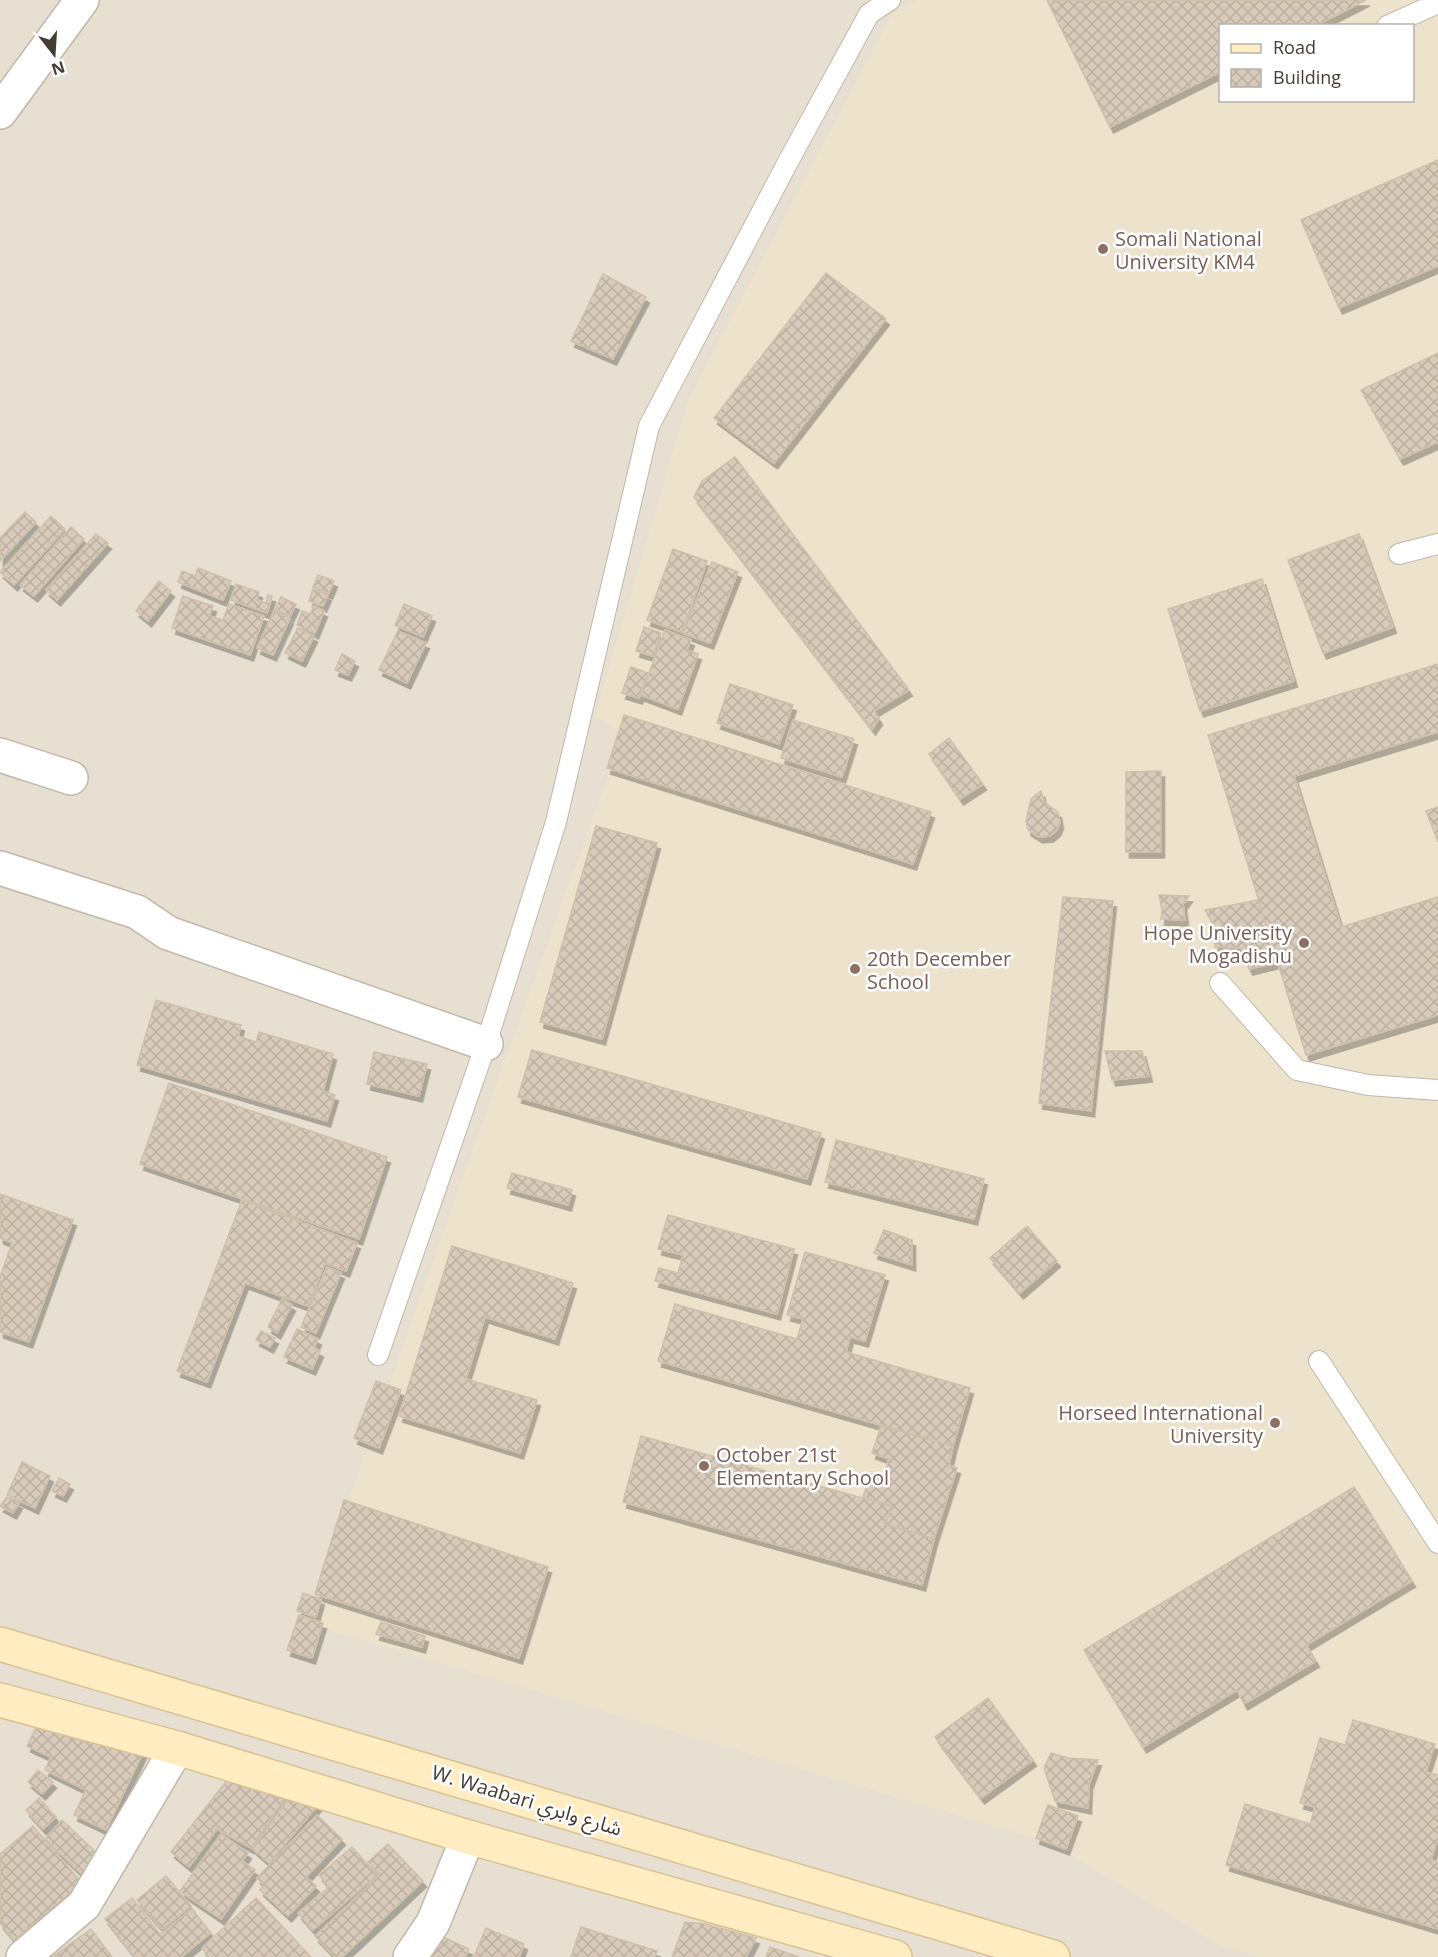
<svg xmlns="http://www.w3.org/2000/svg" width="1438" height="1957" font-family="'Open Sans','Noto Sans Arabic',sans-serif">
	<defs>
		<pattern id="building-cross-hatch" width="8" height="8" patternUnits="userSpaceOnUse" patternTransform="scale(1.5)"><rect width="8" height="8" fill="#d8cbbb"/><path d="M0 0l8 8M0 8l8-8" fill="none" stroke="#bbafa1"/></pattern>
		<filter id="shadow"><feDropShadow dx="3.5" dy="6" stdDeviation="0" flood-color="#0004"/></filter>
	</defs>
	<rect width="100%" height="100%" fill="#f3ede3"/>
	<path fill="#e7dfd1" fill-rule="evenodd" d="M0,0h1438v1957h-1438zM1220,26h192v74h-192z"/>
	<path fill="#ede2cc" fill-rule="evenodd" d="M917,0h521v1957h-180l-41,-13 -168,-102 -744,-219 166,-469 152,-419 -28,-20 94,-317 204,-386zM1220,26h192v74h-192z"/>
	<g fill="url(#building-cross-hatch)" stroke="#d0c0ab" stroke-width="1.5" filter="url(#shadow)">
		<polygon points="1047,0 1366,0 1315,26 1220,26 1220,72 1110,127"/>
		<polygon points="1438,160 1438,266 1339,308 1301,220"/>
		<polygon points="826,273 886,319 774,463 714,418"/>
		<polygon points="603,274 646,297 613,359 571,341"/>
		<polygon points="1438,353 1438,442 1400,459 1361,390"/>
		<polygon points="735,457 909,690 874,711 879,719 872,729 694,497 702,481"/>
		<polygon points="25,512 36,522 0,561 0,538"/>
		<polygon points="51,516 65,529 14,585 0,572"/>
		<polygon points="71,527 84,539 34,596 20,585"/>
		<polygon points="96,534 108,543 57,600 46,590"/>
		<polygon points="1359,534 1393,627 1323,653 1288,560"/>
		<polygon points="673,549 707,561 682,632 647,620"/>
		<polygon points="712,562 738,572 710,643 683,633"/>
		<polygon points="198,568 231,581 223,600 178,582 182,571 195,576"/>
		<polygon points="318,575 334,581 329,593 313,587"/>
		<polygon points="1262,579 1294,681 1200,711 1168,609"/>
		<polygon points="159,581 171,591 148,621 136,611"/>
		<polygon points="236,584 259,592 257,600 266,603 268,595 272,596 267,613 231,600"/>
		<polygon points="313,589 328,595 323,606 309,601"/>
		<polygon points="183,596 213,606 209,616 223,620 229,604 264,616 250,655 172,628"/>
		<polygon points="281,597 296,604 290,616 275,610"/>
		<polygon points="404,604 432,616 423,637 395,625"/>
		<polygon points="314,606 324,611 315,633 297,625 302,611 310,614"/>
		<polygon points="274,611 290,618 273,655 257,648"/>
		<polygon points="644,627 661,633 653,656 636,651"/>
		<polygon points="298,628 314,636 302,661 285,653"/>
		<polygon points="665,630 691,640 687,650 698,654 678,709 641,695"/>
		<polygon points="398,631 426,643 407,683 379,670"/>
		<polygon points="342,654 355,661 348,675 335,670"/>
		<polygon points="1438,664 1438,732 1294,776 1341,927 1438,897 1438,1015 1306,1055 1208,735"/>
		<polygon points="631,667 648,673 639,698 622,693"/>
		<polygon points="730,684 793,705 779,744 717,723"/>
		<polygon points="624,715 931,812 913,864 607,768"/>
		<polygon points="793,720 854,739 842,777 781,758"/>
		<polygon points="949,738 983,784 960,799 929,754"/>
		<polygon points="1161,771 1161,852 1126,852 1126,772"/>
		<polygon points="1041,791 1044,802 1058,812 1060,823 1057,830 1050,836 1039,837 1028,830 1026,821 1031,799"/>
		<polygon points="1438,807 1438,842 1426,811"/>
		<polygon points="596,826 657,843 602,1039 540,1022"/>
		<polygon points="1159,895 1189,896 1183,904 1185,920 1161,919 1162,910"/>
		<polygon points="1063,897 1113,901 1091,1111 1039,1103"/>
		<polygon points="1258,900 1278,962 1249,969 1241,948 1215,947 1215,927 1205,910"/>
		<polygon points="156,1000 241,1025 238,1036 256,1042 259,1032 333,1054 323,1091 335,1095 327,1121 137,1065"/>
		<polygon points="532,1050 821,1133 807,1179 518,1097"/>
		<polygon points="1105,1051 1142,1051 1149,1076 1112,1080"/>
		<polygon points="374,1052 427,1064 419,1096 367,1084"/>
		<polygon points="169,1083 387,1157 359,1239 140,1164"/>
		<polygon points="836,1140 984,1179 974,1219 825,1182"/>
		<polygon points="512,1173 572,1190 568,1205 507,1188"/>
		<polygon points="0,1194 73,1220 29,1342 0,1332 0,1277 12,1243 0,1238"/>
		<polygon points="242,1200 357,1243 346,1271 325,1263 308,1306 245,1283 207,1382 177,1371"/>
		<polygon points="668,1215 794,1249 777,1314 655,1281 659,1268 678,1273 683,1255 658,1249"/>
		<polygon points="1027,1226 1057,1261 1020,1293 990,1258"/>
		<polygon points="884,1230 912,1240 912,1265 874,1253"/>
		<polygon points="452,1246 573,1283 555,1339 485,1317 466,1379 537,1400 520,1453 399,1416"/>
		<polygon points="805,1252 885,1275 865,1341 850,1337 846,1352 970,1388 953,1446 658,1361 675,1304 797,1339 803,1319 787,1315"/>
		<polygon points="327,1267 341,1273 316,1333 301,1327"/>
		<polygon points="282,1299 292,1305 277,1333 268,1327"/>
		<polygon points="297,1329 318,1339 314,1348 320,1351 312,1369 284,1357"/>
		<polygon points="261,1331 275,1338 270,1347 256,1340"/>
		<polygon points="376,1381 401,1390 379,1448 354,1438"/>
		<polygon points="881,1426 953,1446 949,1465 957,1468 934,1539 885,1524 891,1506 863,1497 871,1474 883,1477 889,1459 872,1453"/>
		<polygon points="641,1436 891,1506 885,1524 934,1539 922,1585 623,1502"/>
		<polygon points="22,1462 50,1476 35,1508 7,1495"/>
		<polygon points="59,1478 70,1484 63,1496 52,1491"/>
		<polygon points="1354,1487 1412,1581 1306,1645 1316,1661 1244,1704 1237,1690 1143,1747 1084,1650"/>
		<polygon points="7,1497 19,1503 13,1513 0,1506"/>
		<polygon points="344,1500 548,1567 519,1658 315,1594"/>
		<polygon points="303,1593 321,1599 316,1617 297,1611"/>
		<polygon points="299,1615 323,1623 312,1658 287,1650"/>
		<polygon points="381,1622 425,1636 422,1647 376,1634"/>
		<polygon points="988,1698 1033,1760 981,1798 935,1737"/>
		<polygon points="49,1701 146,1746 106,1830 74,1815 86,1790 45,1770 51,1757 27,1746"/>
		<polygon points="1353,1720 1435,1744 1426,1772 1438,1775 1438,1837 1431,1860 1438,1862 1438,1929 1226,1865 1245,1804 1310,1824 1315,1807 1300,1803 1320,1738 1345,1745"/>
		<polygon points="1051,1753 1068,1758 1098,1760 1089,1784 1088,1808 1055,1801 1044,1768"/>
		<polygon points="38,1770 53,1782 42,1794 28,1782"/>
		<polygon points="232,1774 288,1793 251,1848 217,1829 189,1867 171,1852"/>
		<polygon points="291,1794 318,1805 269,1863 253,1849"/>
		<polygon points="39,1798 56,1817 43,1829 26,1810"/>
		<polygon points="1048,1805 1078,1816 1066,1849 1036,1838"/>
		<polygon points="317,1815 342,1839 306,1877 316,1886 288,1916 260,1890 264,1885 257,1878"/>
		<polygon points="62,1820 101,1857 84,1876 45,1839"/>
		<polygon points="33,1826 82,1883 14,1940 0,1923 0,1854"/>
		<polygon points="221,1834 248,1853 242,1861 255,1870 221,1919 180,1891"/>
		<polygon points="388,1844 423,1881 342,1957 335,1957 315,1936 380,1875 368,1862"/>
		<polygon points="352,1847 377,1875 313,1930 298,1913 329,1887 319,1875"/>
		<polygon points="166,1876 191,1906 162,1929 137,1900"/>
		<polygon points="132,1898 160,1934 192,1909 211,1933 181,1957 135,1957 105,1919"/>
		<polygon points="256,1898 311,1957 209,1957 202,1948"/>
		<polygon points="685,1922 705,1924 756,1938 746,1957 672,1957"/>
		<polygon points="581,1927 657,1951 655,1957 571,1957"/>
		<polygon points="486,1928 524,1944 519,1957 474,1957"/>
		<polygon points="91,1929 112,1957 52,1957"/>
		<polygon points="439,1935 469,1949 465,1957 429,1957"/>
		<polygon points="770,1947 799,1957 766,1957"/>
	</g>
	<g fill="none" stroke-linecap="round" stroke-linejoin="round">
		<g stroke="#c2b7a9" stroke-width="22">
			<g id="service">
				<polyline points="1387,26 1438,3"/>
				<polyline points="1399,554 1438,544"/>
				<polyline points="1220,983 1297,1070 1368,1085 1438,1090"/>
				<polyline points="378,1355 486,1044 556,822 649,426 789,160 869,14 890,0"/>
				<polyline points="1319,1361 1438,1543"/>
			</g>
		</g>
		<g stroke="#c2b7a9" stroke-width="36">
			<g id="minor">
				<polyline points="0,112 82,0"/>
				<polyline points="0,755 71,778"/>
				<polyline points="0,868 137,912 168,933 486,1044"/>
				<polyline points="23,1957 84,1905 177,1748"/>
				<polyline points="410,1957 433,1923 468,1837"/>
			</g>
		</g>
		<g stroke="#d9c292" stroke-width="36">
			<g id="secondary">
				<polyline points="0,1644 1053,1957"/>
				<polyline points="0,1700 177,1748 468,1837 895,1957"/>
			</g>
		</g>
		<use href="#service" stroke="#fff" stroke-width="20"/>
		<use href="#minor" stroke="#fff" stroke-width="33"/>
		<use href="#secondary" stroke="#ffecc1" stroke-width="33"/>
	</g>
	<g fill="#8d6e63" stroke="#fff" stroke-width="2">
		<circle cx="1103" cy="249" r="6"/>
		<circle cx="1304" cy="943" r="6"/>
		<circle cx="855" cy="969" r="6"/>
		<circle cx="1275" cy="1423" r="6"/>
		<circle cx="704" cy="1466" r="6"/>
	</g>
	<g text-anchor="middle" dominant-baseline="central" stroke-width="5" stroke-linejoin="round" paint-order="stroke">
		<g font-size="20" fill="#785e54" stroke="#fff" text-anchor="start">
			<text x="1115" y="238">Somali National<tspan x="1115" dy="23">University KM4</tspan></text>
			<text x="1292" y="932" text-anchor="end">Hope University<tspan x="1292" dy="23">Mogadishu</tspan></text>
			<text x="867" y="958">20th December<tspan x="867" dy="23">School</tspan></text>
			<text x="1263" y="1412" text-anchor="end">Horseed International<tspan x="1263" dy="23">University</tspan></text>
			<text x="716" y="1454">October 21st<tspan x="716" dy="23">Elementary School</tspan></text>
		</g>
		<g font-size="20" fill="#453d33" stroke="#fff">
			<text transform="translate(527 1800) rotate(17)">W. Waabari شارع وابري</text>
		</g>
	</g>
	<rect x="1219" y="24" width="195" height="78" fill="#ffffff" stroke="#b5b1ad" stroke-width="1.5"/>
	<rect x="1231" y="44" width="30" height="9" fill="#ffecc1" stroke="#b5b1ad" stroke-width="1.5"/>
	<text x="1273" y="54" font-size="18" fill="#453d33">Road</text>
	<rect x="1231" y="69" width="30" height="18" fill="url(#building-cross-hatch)" stroke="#b5b1ad" stroke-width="1.5"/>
	<text x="1273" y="84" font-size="18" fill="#453d33">Building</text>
	<g transform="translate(54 54) rotate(163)" stroke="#ffffff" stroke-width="4.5" paint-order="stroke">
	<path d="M0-4.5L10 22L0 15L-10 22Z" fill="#453d33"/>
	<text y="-9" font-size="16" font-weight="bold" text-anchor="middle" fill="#453d33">N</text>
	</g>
</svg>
